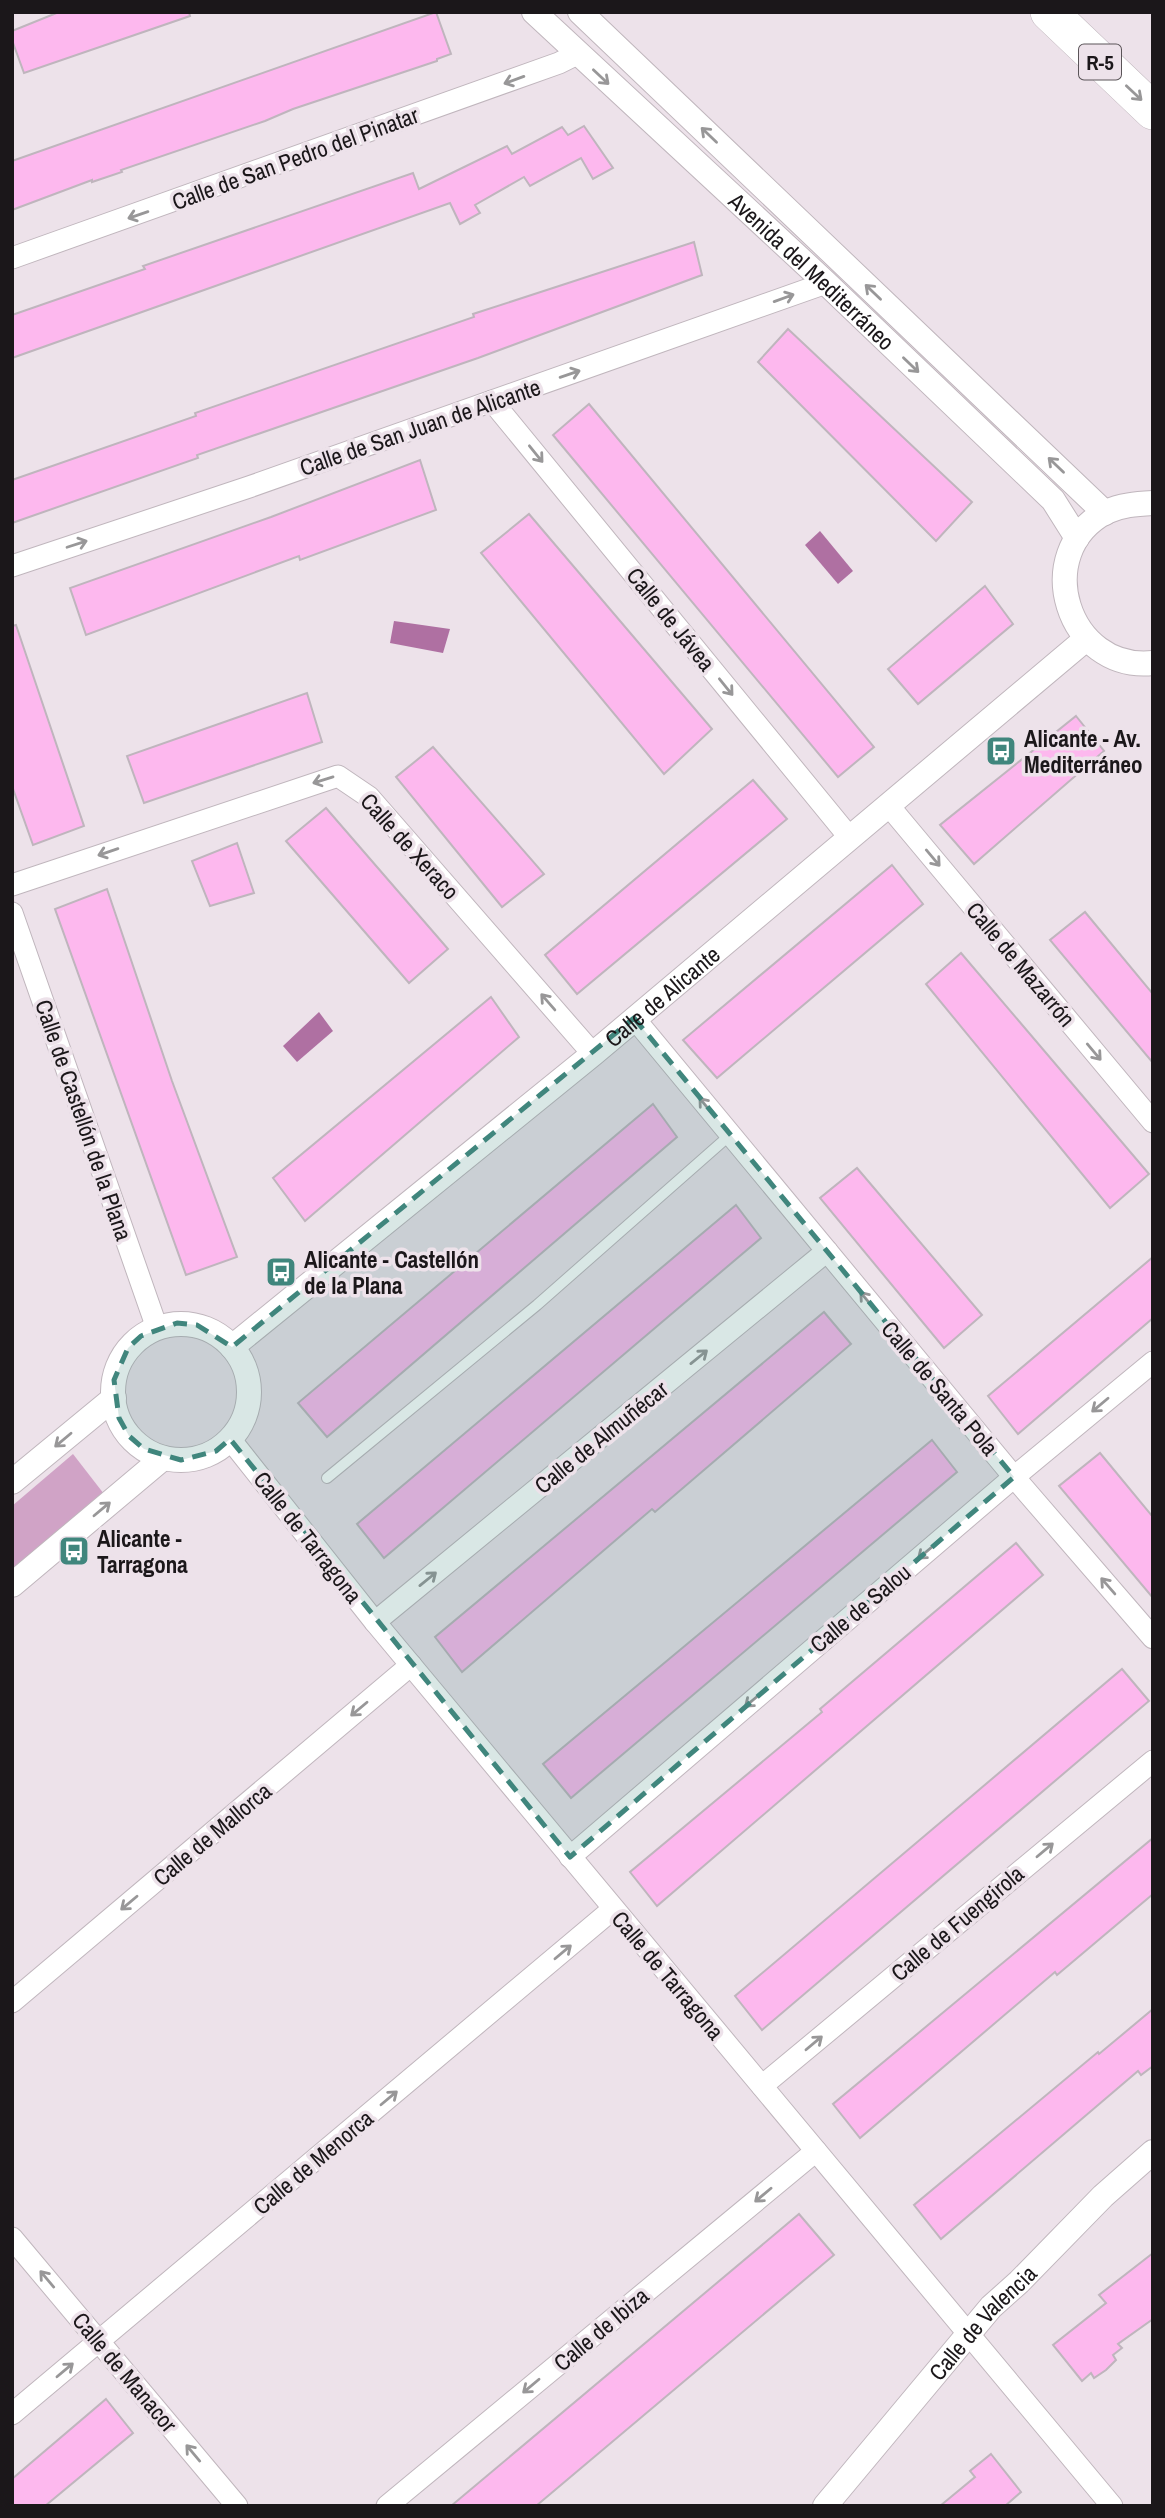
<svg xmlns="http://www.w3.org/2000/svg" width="1165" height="2518" font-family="'Archivo Narrow',sans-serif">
	<rect width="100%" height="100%" fill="#ede2ea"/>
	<polygon fill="#d0a3c6" points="73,1454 104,1494 12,1570 12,1506"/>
	<g fill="#af70a2">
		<polygon points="820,531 853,571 838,584 805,545"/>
		<polygon points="394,621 450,629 443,653 390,643"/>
		<polygon points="319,1012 333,1031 297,1062 283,1046"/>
	</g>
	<g fill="#fdb8ee" stroke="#bfb5bd" stroke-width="2">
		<polygon points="59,12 189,12 190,16 24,73 12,40 12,31"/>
		<polygon points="436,12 451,54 437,59 437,61 293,109 265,121 121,170 122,172 92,182 92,180 12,210 12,161"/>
		<polygon points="584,126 613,168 593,179 581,158 530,186 524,177 475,205 480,213 460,224 450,203 12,358 12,315 145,269 143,266 413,173 419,189 507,146 512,154 562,127 568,135"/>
		<polygon points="694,242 702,275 478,358 197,455 198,458 12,523 12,480 196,416 195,413 474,317 473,314"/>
		<polygon points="788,329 972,502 936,541 758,362"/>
		<polygon points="589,404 874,747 838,777 553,435"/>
		<polygon points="420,460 436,510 300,560 299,556 86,635 70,588 271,517"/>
		<polygon points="529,514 712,729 664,774 481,553"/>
		<polygon points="985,586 1013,624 918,704 888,669"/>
		<polygon points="16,625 84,826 33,845 12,786 12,626"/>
		<polygon points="307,693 322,742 144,803 127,756"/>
		<polygon points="1076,716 1104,751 974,864 940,825"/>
		<polygon points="433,747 544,874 502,907 396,777"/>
		<polygon points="753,780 787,819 577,994 545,955"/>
		<polygon points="326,808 448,949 409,983 286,841"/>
		<polygon points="237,843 254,893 210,906 192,861"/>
		<polygon points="892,865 923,904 717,1078 683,1040"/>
		<polygon points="107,889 172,1081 237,1257 186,1275 55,909"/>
		<polygon points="1085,912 1153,994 1153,1063 1050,940"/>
		<polygon points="961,953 1149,1174 1110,1208 926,984"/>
		<polygon points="491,997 519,1037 305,1221 273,1178"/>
		<polygon points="653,1104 677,1137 327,1437 298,1403"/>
		<polygon points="857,1168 982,1315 944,1348 820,1198"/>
		<polygon points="736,1205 761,1238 384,1558 357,1524"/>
		<polygon points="1153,1257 1153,1318 1018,1434 988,1396"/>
		<polygon points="824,1312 851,1344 655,1512 652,1509 462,1672 435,1637"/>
		<polygon points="932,1440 957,1472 571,1798 543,1764"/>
		<polygon points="1100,1453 1153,1517 1153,1598 1059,1486"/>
		<polygon points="1016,1543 1043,1575 657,1906 630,1872 822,1712 820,1709"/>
		<polygon points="1122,1669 1149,1701 762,2030 735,1996"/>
		<polygon points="1153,1838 1153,1894 1057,1975 1055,1972 860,2138 833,2104"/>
		<polygon points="1153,2009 1153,2066 1141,2075 1138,2071 941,2239 914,2205 1098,2052 1099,2054"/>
		<polygon points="799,2214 834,2255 536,2506 451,2506"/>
		<polygon points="1153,2253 1153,2319 1118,2344 1122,2348 1113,2355 1116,2360 1106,2370 1094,2378 1091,2373 1082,2381 1053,2345 1106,2303 1099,2295"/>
		<polygon points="106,2399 133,2433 45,2506 12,2506 12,2479"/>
		<polygon points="991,2454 1021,2492 1005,2506 940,2506 975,2477 970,2471"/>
	</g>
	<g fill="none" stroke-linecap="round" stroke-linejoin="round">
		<g stroke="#c0b6bd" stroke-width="12">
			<polyline id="service" points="327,1478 537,1305 730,1135"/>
		</g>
		<g stroke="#c0b6bd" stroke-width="23">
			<g id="minor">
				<polyline points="12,258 559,63 577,54"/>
				<polyline points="492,401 850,838"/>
				<polyline points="12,566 249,487 826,283"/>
				<polyline points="889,806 1153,1122"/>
				<polyline points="12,885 338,776 369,797 593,1054"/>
				<polyline points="12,913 157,1328"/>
				<polyline points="634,1018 1014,1477 1153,1638"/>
				<polyline points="230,1439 375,1622 1112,2506"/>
				<polyline points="375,1622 827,1251"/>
				<polyline points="570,1857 1014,1477 1153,1362"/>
				<polyline points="12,2002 411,1665"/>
				<polyline points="762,2086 1153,1761"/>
				<polyline points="12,2238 237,2506"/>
				<polyline points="12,2414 613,1909"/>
				<polyline points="387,2506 816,2151"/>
			</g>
		</g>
		<g stroke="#c0b6bd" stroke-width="26">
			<g id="tertiary">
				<path id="s1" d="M534,12l292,271 227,217 24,38"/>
				<polyline points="580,12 1105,513"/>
				<path d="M1153,503c-17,1 -32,2 -47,9 -76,40 -39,160 47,151"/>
				<circle cx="181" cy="1392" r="68"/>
				<path id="s2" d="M232,1347l361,-293 493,-415"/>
				<polyline points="12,1482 114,1398"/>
				<polyline points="12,1585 163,1458"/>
				<path id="s3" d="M825,2506l166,-199 28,-25 84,-86 50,-44"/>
			</g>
		</g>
		<g stroke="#c0b6bd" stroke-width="38">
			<polyline id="motorway" points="1049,12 1153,111"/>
		</g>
		<use href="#service" stroke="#fff" stroke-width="10"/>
		<use href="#minor" stroke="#fff" stroke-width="21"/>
		<use href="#tertiary" stroke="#fff" stroke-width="24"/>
		<use href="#motorway" stroke="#fff" stroke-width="37"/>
	</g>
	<defs><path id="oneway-shaft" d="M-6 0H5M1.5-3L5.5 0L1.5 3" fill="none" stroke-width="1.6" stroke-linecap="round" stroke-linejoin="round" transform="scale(1.75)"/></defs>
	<g stroke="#989798">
		<use href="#oneway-shaft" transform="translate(601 77) rotate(43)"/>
		<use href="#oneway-shaft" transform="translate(514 80) rotate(160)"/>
		<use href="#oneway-shaft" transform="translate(1134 93) rotate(43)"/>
		<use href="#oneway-shaft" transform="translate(709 135) rotate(-136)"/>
		<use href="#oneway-shaft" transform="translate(138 215) rotate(161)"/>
		<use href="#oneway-shaft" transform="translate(873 292) rotate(-136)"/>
		<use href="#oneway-shaft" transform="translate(784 298) rotate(-20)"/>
		<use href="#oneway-shaft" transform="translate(911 365) rotate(44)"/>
		<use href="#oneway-shaft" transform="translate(570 374) rotate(-19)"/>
		<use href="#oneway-shaft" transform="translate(536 454) rotate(51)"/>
		<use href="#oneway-shaft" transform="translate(1056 465) rotate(-136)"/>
		<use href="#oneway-shaft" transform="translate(77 544) rotate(-18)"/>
		<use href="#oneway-shaft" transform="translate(726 687) rotate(51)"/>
		<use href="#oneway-shaft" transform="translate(323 780) rotate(163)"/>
		<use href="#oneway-shaft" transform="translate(108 852) rotate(161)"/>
		<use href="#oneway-shaft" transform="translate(933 858) rotate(50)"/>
		<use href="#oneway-shaft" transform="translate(548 1002) rotate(-131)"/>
		<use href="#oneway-shaft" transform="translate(1094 1052) rotate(50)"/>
		<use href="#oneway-shaft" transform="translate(706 1106) rotate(-129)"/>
		<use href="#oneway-shaft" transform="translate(867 1300) rotate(-130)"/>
		<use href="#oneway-shaft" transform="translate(699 1357) rotate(-39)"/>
		<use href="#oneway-shaft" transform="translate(1100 1405) rotate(140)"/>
		<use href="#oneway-shaft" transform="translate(63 1440) rotate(140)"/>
		<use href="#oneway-shaft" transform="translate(102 1509) rotate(-40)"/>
		<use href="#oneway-shaft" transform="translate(926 1552) rotate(140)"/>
		<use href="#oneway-shaft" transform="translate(428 1579) rotate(-39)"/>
		<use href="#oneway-shaft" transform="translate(1108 1586) rotate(-131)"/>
		<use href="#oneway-shaft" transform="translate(753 1700) rotate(140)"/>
		<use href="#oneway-shaft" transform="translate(359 1709) rotate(140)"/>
		<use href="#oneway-shaft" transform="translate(1045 1850) rotate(-40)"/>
		<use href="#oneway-shaft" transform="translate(129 1903) rotate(140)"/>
		<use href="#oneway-shaft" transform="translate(563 1952) rotate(-40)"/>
		<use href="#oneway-shaft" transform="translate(814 2043) rotate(-40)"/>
		<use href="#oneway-shaft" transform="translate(389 2098) rotate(-40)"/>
		<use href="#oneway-shaft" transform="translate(763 2195) rotate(140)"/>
		<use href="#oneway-shaft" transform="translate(47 2279) rotate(-130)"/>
		<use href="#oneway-shaft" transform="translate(65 2370) rotate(-40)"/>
		<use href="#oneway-shaft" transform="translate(531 2386) rotate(140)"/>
		<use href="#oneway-shaft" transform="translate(193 2453) rotate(-130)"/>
	</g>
	<path fill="#40867d" fill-opacity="0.2" stroke="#40867d" stroke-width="5" stroke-dasharray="14 9" stroke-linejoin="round" d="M634,1018l380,459 -444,380 -340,-418 -14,12 -35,9 -37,-11 -15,-13 -10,-18 -5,-38 14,-32 13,-12 36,-13 20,2 35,22z"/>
	<defs>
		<g id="bus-square" transform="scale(1.575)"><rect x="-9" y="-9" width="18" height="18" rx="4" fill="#40867d" stroke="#ede2ea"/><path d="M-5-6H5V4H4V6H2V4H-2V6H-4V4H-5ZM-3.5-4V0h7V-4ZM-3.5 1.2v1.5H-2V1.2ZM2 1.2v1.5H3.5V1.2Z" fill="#fff"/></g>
	</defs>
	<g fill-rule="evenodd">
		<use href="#bus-square" x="1001" y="751"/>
		<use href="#bus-square" x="281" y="1272"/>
		<use href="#bus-square" x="74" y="1551"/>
	</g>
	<g text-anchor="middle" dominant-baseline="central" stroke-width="7" stroke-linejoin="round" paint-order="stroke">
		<rect fill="#ede2ea" stroke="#5a5458" stroke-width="2" x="1079" y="44.5" width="42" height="35" rx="5"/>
		<g font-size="21" font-weight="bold" fill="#1b171a">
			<text x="1100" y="62">R-5</text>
		</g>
		<g font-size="23" fill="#1b171a" stroke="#ede2ea">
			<text transform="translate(295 158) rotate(-20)">Calle de San Pedro del Pinatar</text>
			<text stroke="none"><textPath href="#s1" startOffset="380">Avenida del Mediterráneo</textPath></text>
			<text transform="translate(420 427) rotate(-19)">Calle de San Juan de Alicante</text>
			<text transform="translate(671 619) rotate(51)">Calle de Jávea</text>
			<text transform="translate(410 846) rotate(48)">Calle de Xeraco</text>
			<text transform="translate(1021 964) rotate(50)">Calle de Mazarrón</text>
			<text stroke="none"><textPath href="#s2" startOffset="555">Calle de Alicante</textPath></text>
			<text transform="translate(84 1120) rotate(71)">Calle de Castellón de la Plana</text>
			<text transform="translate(940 1388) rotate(50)">Calle de Santa Pola</text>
			<text transform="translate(601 1437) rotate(-39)">Calle de Almuñécar</text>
			<text transform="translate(308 1537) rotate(52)">Calle de Tarragona</text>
			<text transform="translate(860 1608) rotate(-40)">Calle de Salou</text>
			<text transform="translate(212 1834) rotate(-40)">Calle de Mallorca</text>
			<text transform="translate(957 1923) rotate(-40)">Calle de Fuengirola</text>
			<text transform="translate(668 1975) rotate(50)">Calle de Tarragona</text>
			<text transform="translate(313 2162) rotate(-40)">Calle de Menorca</text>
			<text stroke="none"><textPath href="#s3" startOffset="242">Calle de Valencia</textPath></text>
			<text transform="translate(601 2329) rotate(-40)">Calle de Ibiza</text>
			<text transform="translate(125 2372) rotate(50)">Calle de Manacor</text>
		</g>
		<g font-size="23" font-weight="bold" fill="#1b171a" stroke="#ede2ea" text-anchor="start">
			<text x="1024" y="738">Alicante - Av.<tspan x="1024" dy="26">Mediterráneo</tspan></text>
			<text x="304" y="1259">Alicante - Castellón<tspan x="304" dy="26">de la Plana</tspan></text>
			<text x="97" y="1538">Alicante -<tspan x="97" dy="26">Tarragona</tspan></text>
		</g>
	</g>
	<rect width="1165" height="2518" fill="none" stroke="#1b171a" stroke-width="28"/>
</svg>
